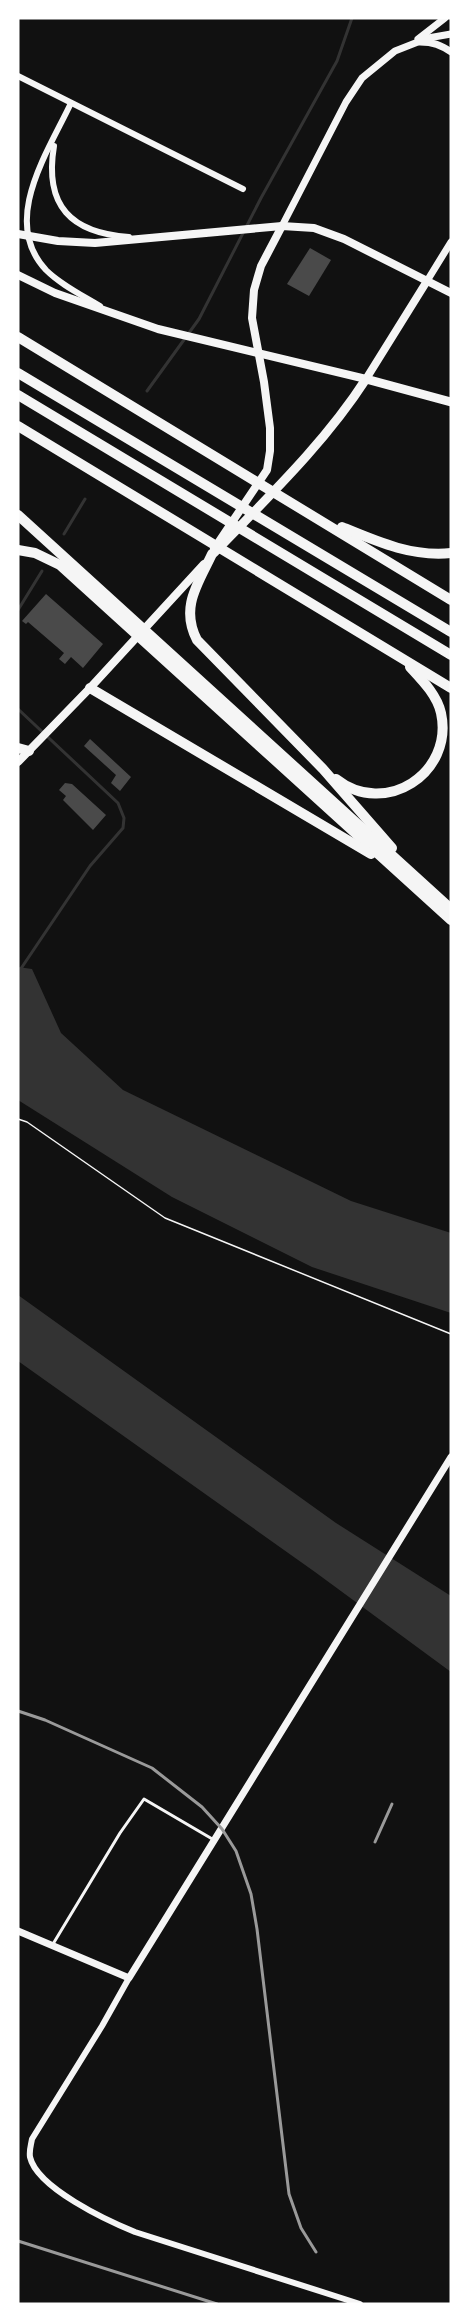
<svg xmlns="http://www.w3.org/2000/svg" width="469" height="2322" font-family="Arial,sans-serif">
	<rect width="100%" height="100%" fill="#111"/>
	<g fill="#333">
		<polygon points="18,967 32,969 61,1033 123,1090 351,1201 451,1233 451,1313 312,1267 172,1197 18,1100"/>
		<polygon points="18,1295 336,1523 451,1596 451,1672 315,1572 18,1361"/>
	</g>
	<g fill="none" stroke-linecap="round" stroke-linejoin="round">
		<g stroke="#333" stroke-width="3">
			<polyline points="147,391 199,319 261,198 337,61 352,18"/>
			<polyline points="64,534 85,499"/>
			<polyline points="18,610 42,571"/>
			<polyline points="18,709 118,803 124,818 123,828 90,866 18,973"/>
		</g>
	</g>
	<g fill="#4a4a4a">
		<polygon points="310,248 331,260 309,296 287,284"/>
		<polygon points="46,594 103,644 83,668 71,657 65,664 59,659 64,653 28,622 26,624 22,621"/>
		<polygon points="90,739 131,777 120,791 111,783 116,775 84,746"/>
		<polygon points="65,783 72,784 106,815 93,830 63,800 66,796 59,790"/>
	</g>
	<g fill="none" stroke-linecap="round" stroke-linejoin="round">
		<polyline stroke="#f5f5f5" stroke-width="1.5" points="18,1119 27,1122 165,1218 451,1334"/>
		<polyline stroke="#f5f5f5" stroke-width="3" points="53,1944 120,1833 144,1799 214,1840"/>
		<g stroke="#f5f5f5" stroke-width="6">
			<polyline points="18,76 243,189"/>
			<path d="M71,103c-23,49 -71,118 -25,167 15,15 36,25 54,36"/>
			<path d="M54,146c-10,60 17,87 75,91"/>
			<path d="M129,1978l-27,48 -70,113c-1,6 -3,11 -2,18 7,31 78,64 105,75l225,72"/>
		</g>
		<g stroke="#f5f5f5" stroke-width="7">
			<polyline points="418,39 445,18"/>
			<path d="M420,42c13,0 21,3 31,10"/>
			<polyline points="282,226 346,102 362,78 395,51 428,38 451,34"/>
			<polyline points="427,281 451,242"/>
			<polyline points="18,1931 129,1978 451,1457"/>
		</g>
		<g stroke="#f5f5f5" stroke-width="8">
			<polyline points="18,234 58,241 95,243 282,226 314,228 344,239 451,293"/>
			<polyline points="18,275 55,293 158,329 366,379 427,281"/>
			<polyline points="214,549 267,470 270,451 270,428 264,382 252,318 254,290 261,266 282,226"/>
			<polyline points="18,762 90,688 204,564"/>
		</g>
		<path stroke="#f5f5f5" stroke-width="9" d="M214,553c53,-55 110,-109 152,-174l85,23"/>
		<g stroke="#f5f5f5" stroke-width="10">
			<polyline points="18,337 451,600"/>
			<polyline points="18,373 451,632"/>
			<polyline points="18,395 451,655"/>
			<polyline points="18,426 451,688"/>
			<polyline points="18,515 451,909"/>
			<path d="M342,527c36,15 70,30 109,26"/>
			<polyline points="18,550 35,553 60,565 451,920"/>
			<path d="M212,554c-14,30 -32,53 -15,86l126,129 69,79"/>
			<polyline points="90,688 371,854"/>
			<polyline points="18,748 29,751"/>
			<path d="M336,779c49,39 118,-6 105,-66 -4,-18 -19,-33 -31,-46"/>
		</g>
		<g stroke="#9a9a9a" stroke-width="3">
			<polyline points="18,1711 45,1720 152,1768 202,1807 222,1829 236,1851 251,1894 257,1929 289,2194 301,2228 316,2252"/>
			<polyline points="375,1842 392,1804"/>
			<polyline points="18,2241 217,2304"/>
		</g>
	</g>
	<rect width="469" height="2322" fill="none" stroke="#ffffff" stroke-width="39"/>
</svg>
